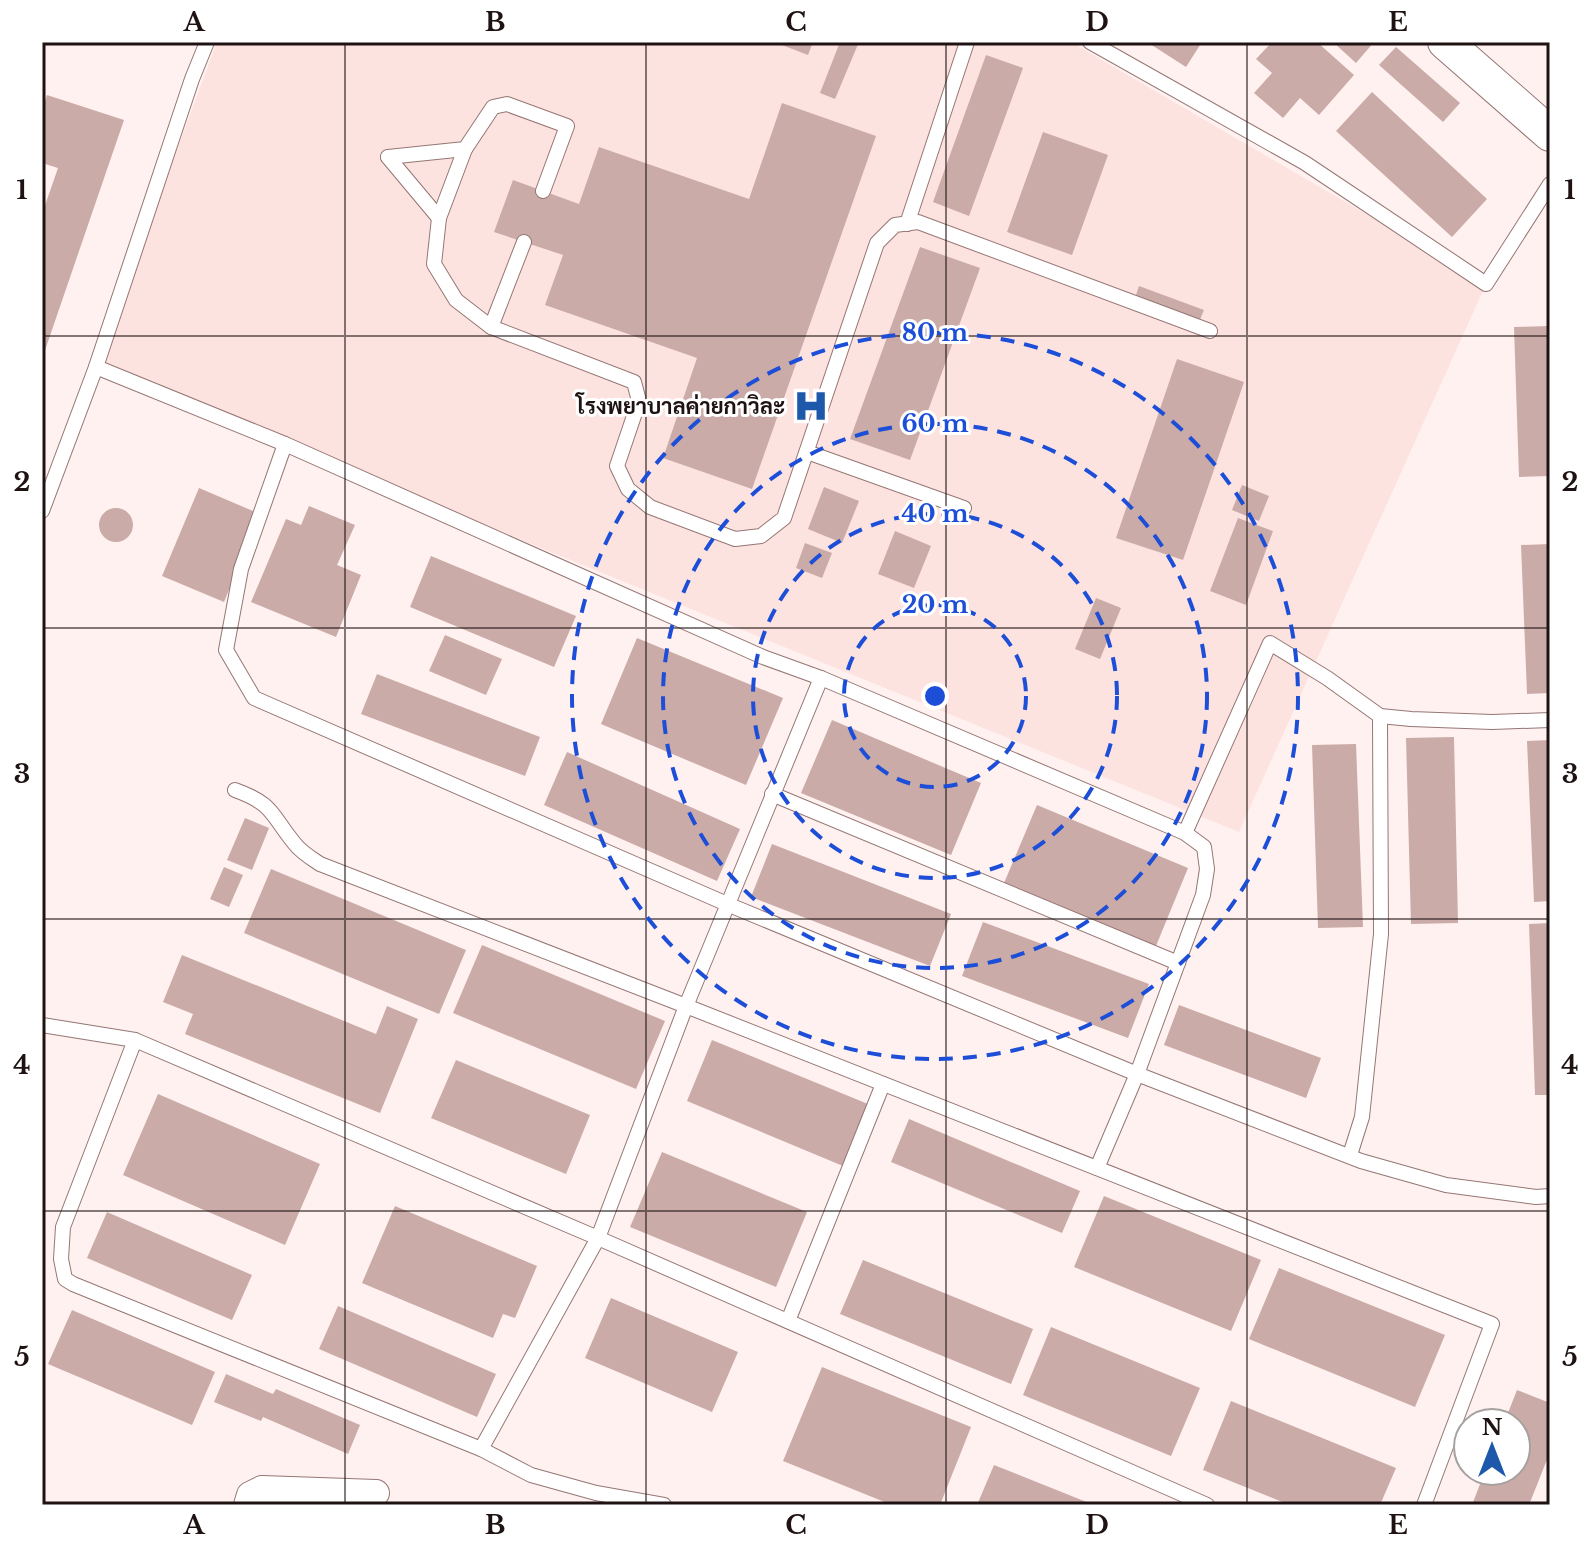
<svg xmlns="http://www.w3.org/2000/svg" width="1592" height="1547" font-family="'Libre Baskerville',Sarabun,serif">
	<rect width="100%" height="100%" fill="#fff1ef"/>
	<polygon fill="#fde3e0" points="217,42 1071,42 1486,284 1239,832 96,367"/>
	<g fill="#cbaba8">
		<polygon points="774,42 813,42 808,55"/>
		<polygon points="840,42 859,42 835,99 820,93"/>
		<polygon points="1147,42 1202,42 1186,67"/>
		<polygon points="1272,42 1317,42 1354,75 1319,115 1300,98 1283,118 1254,93 1272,73 1256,59"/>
		<polygon points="1333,42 1374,42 1356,63"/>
		<polygon points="1396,47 1460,103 1443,122 1379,65"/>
		<polygon points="986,55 1023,68 969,216 933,202"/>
		<polygon points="1372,92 1487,199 1452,237 1336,131"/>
		<polygon points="47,95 124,120 42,359 42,214 58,168 42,163 42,110"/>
		<polygon points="782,103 876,136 752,489 663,458 697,358 545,305 563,255 494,232 513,180 579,204 599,147 749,199"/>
		<polygon points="1043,132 1108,155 1072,255 1007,232"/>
		<polygon points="920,247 980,268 910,460 850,439"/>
		<polygon points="1139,286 1204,310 1199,322 1135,298"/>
		<polygon points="1550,326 1550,476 1519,477 1514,327"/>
		<polygon points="1177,359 1244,382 1183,560 1116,538"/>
		<polygon points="1242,485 1269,496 1259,521 1232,510"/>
		<polygon points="824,487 859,501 842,543 808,529"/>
		<polygon points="199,488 260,514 224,602 162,576"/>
		<polygon points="309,506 355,525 337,565 361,575 336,637 251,602 286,519 301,525"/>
		<circle cx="116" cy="525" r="17"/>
		<polygon points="1238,518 1273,531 1246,605 1210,591"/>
		<polygon points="895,531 931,546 914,588 878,574"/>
		<polygon points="805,543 832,553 822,578 796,568"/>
		<polygon points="1550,544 1550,693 1527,694 1521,545"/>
		<polygon points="431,556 576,616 554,667 410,607"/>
		<polygon points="1096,598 1121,608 1100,659 1075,649"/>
		<polygon points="445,635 502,659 486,695 429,671"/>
		<polygon points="637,638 783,698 746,785 601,724"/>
		<polygon points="377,674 540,737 525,776 361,714"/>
		<polygon points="832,720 981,783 951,855 801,793"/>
		<polygon points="1454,737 1458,923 1411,924 1406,738"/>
		<polygon points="1550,740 1550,901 1534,902 1527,741"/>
		<polygon points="1356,744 1363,927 1318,928 1312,745"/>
		<polygon points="567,752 740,829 717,881 544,805"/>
		<polygon points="1037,805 1188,868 1156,946 1004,883"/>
		<polygon points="245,818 269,828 252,870 227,860"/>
		<polygon points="772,844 951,914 930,966 751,897"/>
		<polygon points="224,867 243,875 229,907 210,899"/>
		<polygon points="271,869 466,950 439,1014 244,933"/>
		<polygon points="983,922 1149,984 1128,1038 962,976"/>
		<polygon points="1550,923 1550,1095 1535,1095 1529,924"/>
		<polygon points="482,945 665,1021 636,1089 453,1013"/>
		<polygon points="182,955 376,1034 387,1006 418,1019 380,1113 185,1034 193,1014 163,1002"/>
		<polygon points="1179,1005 1321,1058 1306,1098 1164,1045"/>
		<polygon points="712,1040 868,1104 843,1166 687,1101"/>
		<polygon points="456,1060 590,1115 566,1174 431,1118"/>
		<polygon points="158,1094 320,1164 285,1245 123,1175"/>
		<polygon points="909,1119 1080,1191 1062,1233 891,1162"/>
		<polygon points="662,1152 807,1212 776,1287 630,1227"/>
		<polygon points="1104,1196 1261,1260 1231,1331 1074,1267"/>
		<polygon points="395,1206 537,1266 515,1318 503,1314 493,1338 362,1283"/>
		<polygon points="107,1212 252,1275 232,1320 87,1258"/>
		<polygon points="863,1260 1033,1329 1011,1384 840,1314"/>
		<polygon points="1279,1268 1445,1335 1415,1407 1249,1339"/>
		<polygon points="611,1298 738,1352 712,1412 585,1358"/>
		<polygon points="338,1306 496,1374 477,1417 319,1349"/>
		<polygon points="72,1310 215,1372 192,1425 48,1364"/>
		<polygon points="1051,1327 1200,1388 1171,1456 1023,1395"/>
		<polygon points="822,1367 971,1427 940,1505 892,1505 783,1461"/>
		<polygon points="226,1374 273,1394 276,1389 360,1425 348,1454 263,1417 261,1421 214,1402"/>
		<polygon points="1517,1390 1550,1403 1550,1452 1529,1505 1472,1505 1485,1471 1516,1471 1516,1423 1504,1423"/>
		<polygon points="1231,1401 1396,1468 1380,1505 1290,1505 1203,1470"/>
		<polygon points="994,1465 1094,1505 977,1505"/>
	</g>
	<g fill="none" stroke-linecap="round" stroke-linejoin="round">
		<g stroke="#957674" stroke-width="16">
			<g id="service">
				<polyline points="1090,42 1305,163 1486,284 1550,184"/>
				<polyline points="388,157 465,149 493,107 507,104 567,126 543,191"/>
				<polyline points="388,157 439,218 434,264 456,300 491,327"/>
				<polyline points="439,218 465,149"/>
				<polyline points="907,224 967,42"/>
				<polyline points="524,242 491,327 634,382 639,401 617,466 628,489 650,507 735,539 761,536 784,518 877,243 895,225 918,222 1210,331"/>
				<polyline points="96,367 285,444 763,657 821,678 1185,833 1204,847 1207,869 1203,895 1137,1074 1097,1168"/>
				<polyline points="285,444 241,569 226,650 254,698 727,904 1137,1074 1361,1161 1446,1185 1536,1197 1550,1196"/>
				<polyline points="807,452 964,508"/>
				<polyline points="42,511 96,367 192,79 207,42"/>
				<path d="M235,790c39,14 36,25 60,54 6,8 16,14 25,20l366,142 806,318 -68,181"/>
				<polyline points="772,794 1178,963"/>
				<polyline points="1185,833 1270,643 1327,678 1380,716 1411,719 1492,722 1550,720"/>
				<polyline points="42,1025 135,1040 598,1238 1207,1505"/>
				<polyline points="135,1040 63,1227 61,1259 65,1279 73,1284 481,1449 598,1238 686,1006 821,678"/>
				<polyline points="1350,1155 1362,1117 1381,934 1380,716"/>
				<polyline points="788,1321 883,1084"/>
				<polyline points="481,1449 531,1475 596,1493 664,1505"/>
			</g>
		</g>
		<g stroke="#957674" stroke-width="28">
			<polyline id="minor" points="247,1505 250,1495 262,1489 376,1493"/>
		</g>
		<g stroke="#957674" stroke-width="36">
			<polyline id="tertiary" points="1445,42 1550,134"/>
		</g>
		<use href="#service" stroke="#fff" stroke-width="14"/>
		<use href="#minor" stroke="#fff" stroke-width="26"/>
		<use href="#tertiary" stroke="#fff" stroke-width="34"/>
	</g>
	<path fill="none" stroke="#1e1312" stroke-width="2" stroke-opacity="0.55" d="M345,42v1463M646,42v1463M946,42v1463M1247,42v1463M42,336h1508M42,628h1508M42,919h1508M42,1211h1508"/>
	<g fill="none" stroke="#1d4ed8" stroke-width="4" stroke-dasharray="14 10">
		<circle cx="935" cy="696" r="91"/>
		<circle cx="935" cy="696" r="182"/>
		<circle cx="935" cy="696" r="272"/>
		<circle cx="935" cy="696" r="363"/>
	</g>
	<defs>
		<g id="hospital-bare" transform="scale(2.76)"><path d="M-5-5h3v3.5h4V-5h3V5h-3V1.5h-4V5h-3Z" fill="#1d58aa" stroke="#fff" stroke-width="2.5" paint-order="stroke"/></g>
	</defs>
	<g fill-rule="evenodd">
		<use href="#hospital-bare" x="811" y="406"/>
	</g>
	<g text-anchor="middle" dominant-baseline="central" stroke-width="6" stroke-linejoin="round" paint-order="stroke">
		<g font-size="22" font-weight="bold" fill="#1e1312" stroke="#fff" text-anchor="end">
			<text x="785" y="406">โรงพยาบาลค่ายกาวิละ</text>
		</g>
	</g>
	<circle cx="935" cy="696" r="12" fill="#1d4ed8" stroke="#fff" stroke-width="4"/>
	<g font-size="24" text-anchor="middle" font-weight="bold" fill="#1d4ed8" stroke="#fff" stroke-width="6" stroke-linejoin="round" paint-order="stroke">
		<text x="935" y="341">80 m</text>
		<text x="935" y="432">60 m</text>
		<text x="935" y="522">40 m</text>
		<text x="935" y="613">20 m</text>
	</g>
	<rect width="1592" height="1547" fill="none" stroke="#ffffff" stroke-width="88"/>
	<g transform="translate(1492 1447)"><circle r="38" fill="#ffffff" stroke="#a5a1a0" stroke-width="2"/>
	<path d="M0-6L14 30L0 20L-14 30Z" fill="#1d58aa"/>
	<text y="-12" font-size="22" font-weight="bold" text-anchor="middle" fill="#1e1312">N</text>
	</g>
	<rect x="44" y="44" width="1504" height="1459" fill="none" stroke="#1e1312" stroke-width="3"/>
	<g font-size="26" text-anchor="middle" font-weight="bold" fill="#1e1312">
		<text x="194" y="31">A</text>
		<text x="495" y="31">B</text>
		<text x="796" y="31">C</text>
		<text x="1097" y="31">D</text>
		<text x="1398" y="31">E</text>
		<text x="22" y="199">1</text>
		<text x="1570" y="199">1</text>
		<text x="22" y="491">2</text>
		<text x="1570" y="491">2</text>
		<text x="22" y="783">3</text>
		<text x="1570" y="783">3</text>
		<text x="22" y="1074">4</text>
		<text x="1570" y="1074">4</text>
		<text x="22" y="1366">5</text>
		<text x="1570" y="1366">5</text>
		<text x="194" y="1534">A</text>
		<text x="495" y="1534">B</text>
		<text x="796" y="1534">C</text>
		<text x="1097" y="1534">D</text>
		<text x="1398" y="1534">E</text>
	</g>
</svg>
